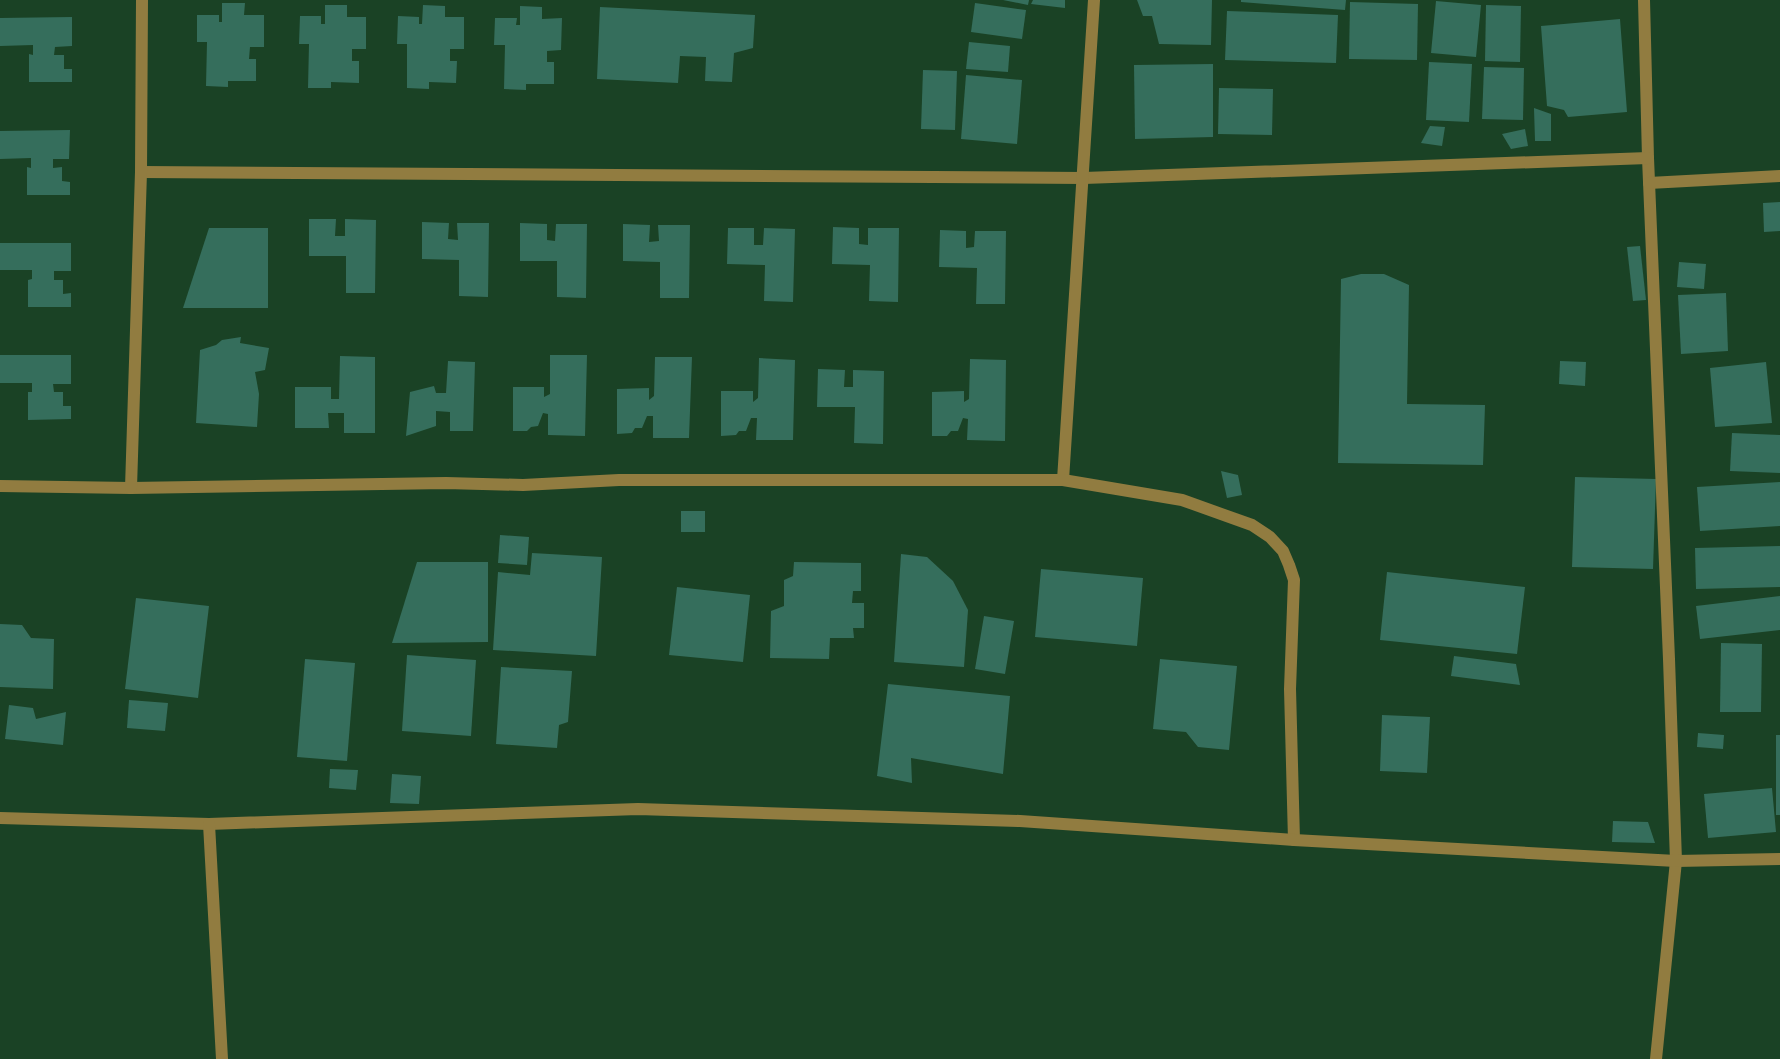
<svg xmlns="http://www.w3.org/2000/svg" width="1780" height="1059" font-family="Cabin,sans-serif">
	<rect width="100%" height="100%" fill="#1a4225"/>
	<g fill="#356e5c">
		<polygon points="1003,0 1029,0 1028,5"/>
		<polygon points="1033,0 1065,0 1065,8 1031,4"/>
		<polygon points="1137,0 1212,0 1211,45 1159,44 1152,16 1143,16"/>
		<polygon points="1241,0 1346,0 1345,10 1241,2"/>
		<polygon points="1436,1 1481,5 1476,57 1431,53"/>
		<polygon points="1350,2 1418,4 1417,60 1349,59"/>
		<polygon points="222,3 245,3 244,15 264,15 264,47 250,47 249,59 256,59 256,81 228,81 228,87 206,86 207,42 197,42 197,15 219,15 219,22 222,22"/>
		<polygon points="975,3 1026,10 1022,39 971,32"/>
		<polygon points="325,5 347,5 347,17 366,17 366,49 352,49 352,61 359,61 359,83 331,82 331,88 308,88 309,44 299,44 300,16 321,16 321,24 325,24"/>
		<polygon points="423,5 445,6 445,17 464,17 464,49 450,49 450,61 457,61 456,83 429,82 429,89 407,88 407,44 397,44 398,16 419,17 419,24 422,24"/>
		<polygon points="1486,5 1521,6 1520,62 1485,61"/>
		<polygon points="520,6 542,7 542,19 562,18 561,50 547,51 547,62 554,62 554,84 526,84 526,90 504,89 505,45 494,45 495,18 517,18 516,25 520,25"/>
		<polygon points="600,7 755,15 753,48 734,53 732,82 705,81 706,57 680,56 678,83 597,79"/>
		<polygon points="1227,11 1338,15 1336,63 1225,60"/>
		<polygon points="72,17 72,46 55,47 54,55 64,55 64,69 72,69 72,82 29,82 29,54 33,55 33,45 0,46 0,18"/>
		<polygon points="1620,19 1627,112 1568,117 1564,110 1547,106 1541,26"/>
		<polygon points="969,42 1010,46 1008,72 966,69"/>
		<polygon points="1429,62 1472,64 1469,122 1426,120"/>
		<polygon points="1213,64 1213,137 1135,139 1134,65"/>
		<polygon points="1484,67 1524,68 1523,120 1482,119"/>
		<polygon points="923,70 957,71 955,130 921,129"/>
		<polygon points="966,75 1022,80 1017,144 961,139"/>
		<polygon points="1219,88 1273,89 1272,135 1218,134"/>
		<polygon points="1534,108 1551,114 1551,141 1535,141"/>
		<polygon points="1430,126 1445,127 1442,146 1421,143"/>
		<polygon points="1525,129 1528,146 1511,149 1502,134"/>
		<polygon points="70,130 69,159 53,159 53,168 62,167 62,181 70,182 70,195 27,195 27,167 31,168 31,158 0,159 0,131"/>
		<polygon points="1780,202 1780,231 1764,232 1763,203"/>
		<polygon points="309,219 336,219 335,236 345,236 345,219 376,220 375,293 346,293 346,256 309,256"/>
		<polygon points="422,222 449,223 448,239 458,240 457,223 489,223 488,297 459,296 459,260 422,259"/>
		<polygon points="520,223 547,224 547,240 555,241 556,224 587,224 586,298 557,297 557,261 520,261"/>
		<polygon points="623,224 650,225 649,242 659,241 658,225 690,225 689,298 660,298 660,262 623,261"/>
		<polygon points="833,227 859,228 859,244 868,245 868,228 899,228 898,302 869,301 870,265 832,264"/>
		<polygon points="209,228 268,228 268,308 183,308"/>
		<polygon points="728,228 754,228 754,245 763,245 764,228 795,229 793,302 764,301 765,265 727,264"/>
		<polygon points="940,230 966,231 966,248 974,247 975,231 1006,231 1005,304 976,304 977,268 939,267"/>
		<polygon points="0,243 71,243 71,271 54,271 54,280 63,280 63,294 71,293 71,307 28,307 28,280 32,279 32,270 0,270"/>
		<polygon points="1640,246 1646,300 1633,301 1627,247"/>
		<polygon points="1679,262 1706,264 1704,289 1677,287"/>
		<polygon points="1361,274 1384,274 1409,285 1407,404 1485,405 1483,465 1338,463 1341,279"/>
		<polygon points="1726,293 1728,351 1681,354 1678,295"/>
		<polygon points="241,337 240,343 269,348 265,370 255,372 259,394 257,427 196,423 200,350 216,345 222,340"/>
		<polygon points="0,355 71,355 71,384 53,384 54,392 63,392 63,406 71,406 71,419 28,420 28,392 32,392 32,383 0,383"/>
		<polygon points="550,355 587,355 585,436 548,435 548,414 543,413 538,426 531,427 527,431 513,431 513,387 544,387 544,397 550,394"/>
		<polygon points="340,356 375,357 375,433 344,433 344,413 328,413 329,428 295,428 295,387 331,387 331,399 339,399"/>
		<polygon points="655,357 692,357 689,438 653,438 653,416 647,416 642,428 635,428 632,433 617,434 617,389 649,388 649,400 654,396"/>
		<polygon points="759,358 795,360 793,440 756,440 757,418 751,418 746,431 739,431 736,435 721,436 721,391 753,391 753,402 758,398"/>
		<polygon points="970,359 1006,360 1005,441 967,440 968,419 963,418 958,431 951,431 947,436 932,436 932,392 964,391 964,402 969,399"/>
		<polygon points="448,361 475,362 473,431 450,431 450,412 436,411 436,426 406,436 410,392 434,386 436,393 446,393"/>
		<polygon points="1560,361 1586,362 1585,386 1559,384"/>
		<polygon points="1766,362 1772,423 1715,427 1710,368"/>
		<polygon points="818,369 845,370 844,387 853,387 853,370 884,371 883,444 854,443 855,407 817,407"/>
		<polygon points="1732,433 1780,435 1780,473 1730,471"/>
		<polygon points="1221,471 1238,475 1242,495 1227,498"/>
		<polygon points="1575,477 1656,479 1653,569 1572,567"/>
		<polygon points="1780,482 1780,526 1700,531 1697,487"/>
		<rect x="681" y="511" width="24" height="21"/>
		<polygon points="500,535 529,537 527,565 498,563"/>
		<polygon points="1780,546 1780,587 1696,589 1695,548"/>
		<polygon points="532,553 602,557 596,656 493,650 498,572 530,575"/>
		<polygon points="901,554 927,557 953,581 968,610 964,667 894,662"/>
		<polygon points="417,562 488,562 488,642 392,643"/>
		<polygon points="794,562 861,563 861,591 853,591 852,603 864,603 864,628 853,628 854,638 830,638 829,659 770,658 771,611 784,606 784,580 793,576"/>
		<polygon points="1041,569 1143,578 1137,646 1035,637"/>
		<polygon points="1387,572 1525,587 1517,654 1380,640"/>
		<polygon points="677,587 750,595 743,662 669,655"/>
		<polygon points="1780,596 1780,630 1700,639 1696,606"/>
		<polygon points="136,598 209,606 198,698 125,689"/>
		<polygon points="984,616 1014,621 1005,674 975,669"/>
		<polygon points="0,624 22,625 31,638 54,639 53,689 0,687"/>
		<polygon points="1721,643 1762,644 1761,712 1720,712"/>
		<polygon points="407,655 476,660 471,736 402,731"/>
		<polygon points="1454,656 1516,664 1520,685 1451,676"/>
		<polygon points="305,659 355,663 347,761 297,757"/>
		<polygon points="1160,659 1237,666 1229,750 1198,747 1186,732 1153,729"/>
		<polygon points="501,667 572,671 568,722 559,725 557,748 496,744"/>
		<polygon points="888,684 1010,696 1003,774 911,758 912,783 877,776"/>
		<polygon points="129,700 168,703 165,731 127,728"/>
		<polygon points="9,705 33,708 36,719 66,712 63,745 5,739"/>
		<polygon points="1382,715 1430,717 1427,773 1380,771"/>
		<polygon points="1698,733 1724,735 1723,749 1697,747"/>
		<rect x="1776" y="735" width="4" height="80"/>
		<polygon points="330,769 358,770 356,790 329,788"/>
		<polygon points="392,774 421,776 419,804 390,803"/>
		<polygon points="1772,788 1776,832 1708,838 1704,794"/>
		<polygon points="1613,821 1648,822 1655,843 1612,842"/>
	</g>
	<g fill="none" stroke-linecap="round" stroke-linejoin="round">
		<g stroke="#917c40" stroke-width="12">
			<polyline points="1644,0 1648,158 1669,659 1676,861 1656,1059"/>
			<polyline points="141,172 1084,178 1648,158"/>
			<polyline points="1649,183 1780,176"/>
			<polyline points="1063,480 1094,0"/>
			<polyline points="0,486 131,488 446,483 523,485 619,480 1063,480 1182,500 1252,525 1270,537 1283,551 1289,565 1294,580 1290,689 1294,840"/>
			<polyline points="131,488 141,172 142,0"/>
			<polyline points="0,818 209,824 638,809 1020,821 1294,840 1676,861 1780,859"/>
			<polyline points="209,824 222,1059"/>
		</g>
	</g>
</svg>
